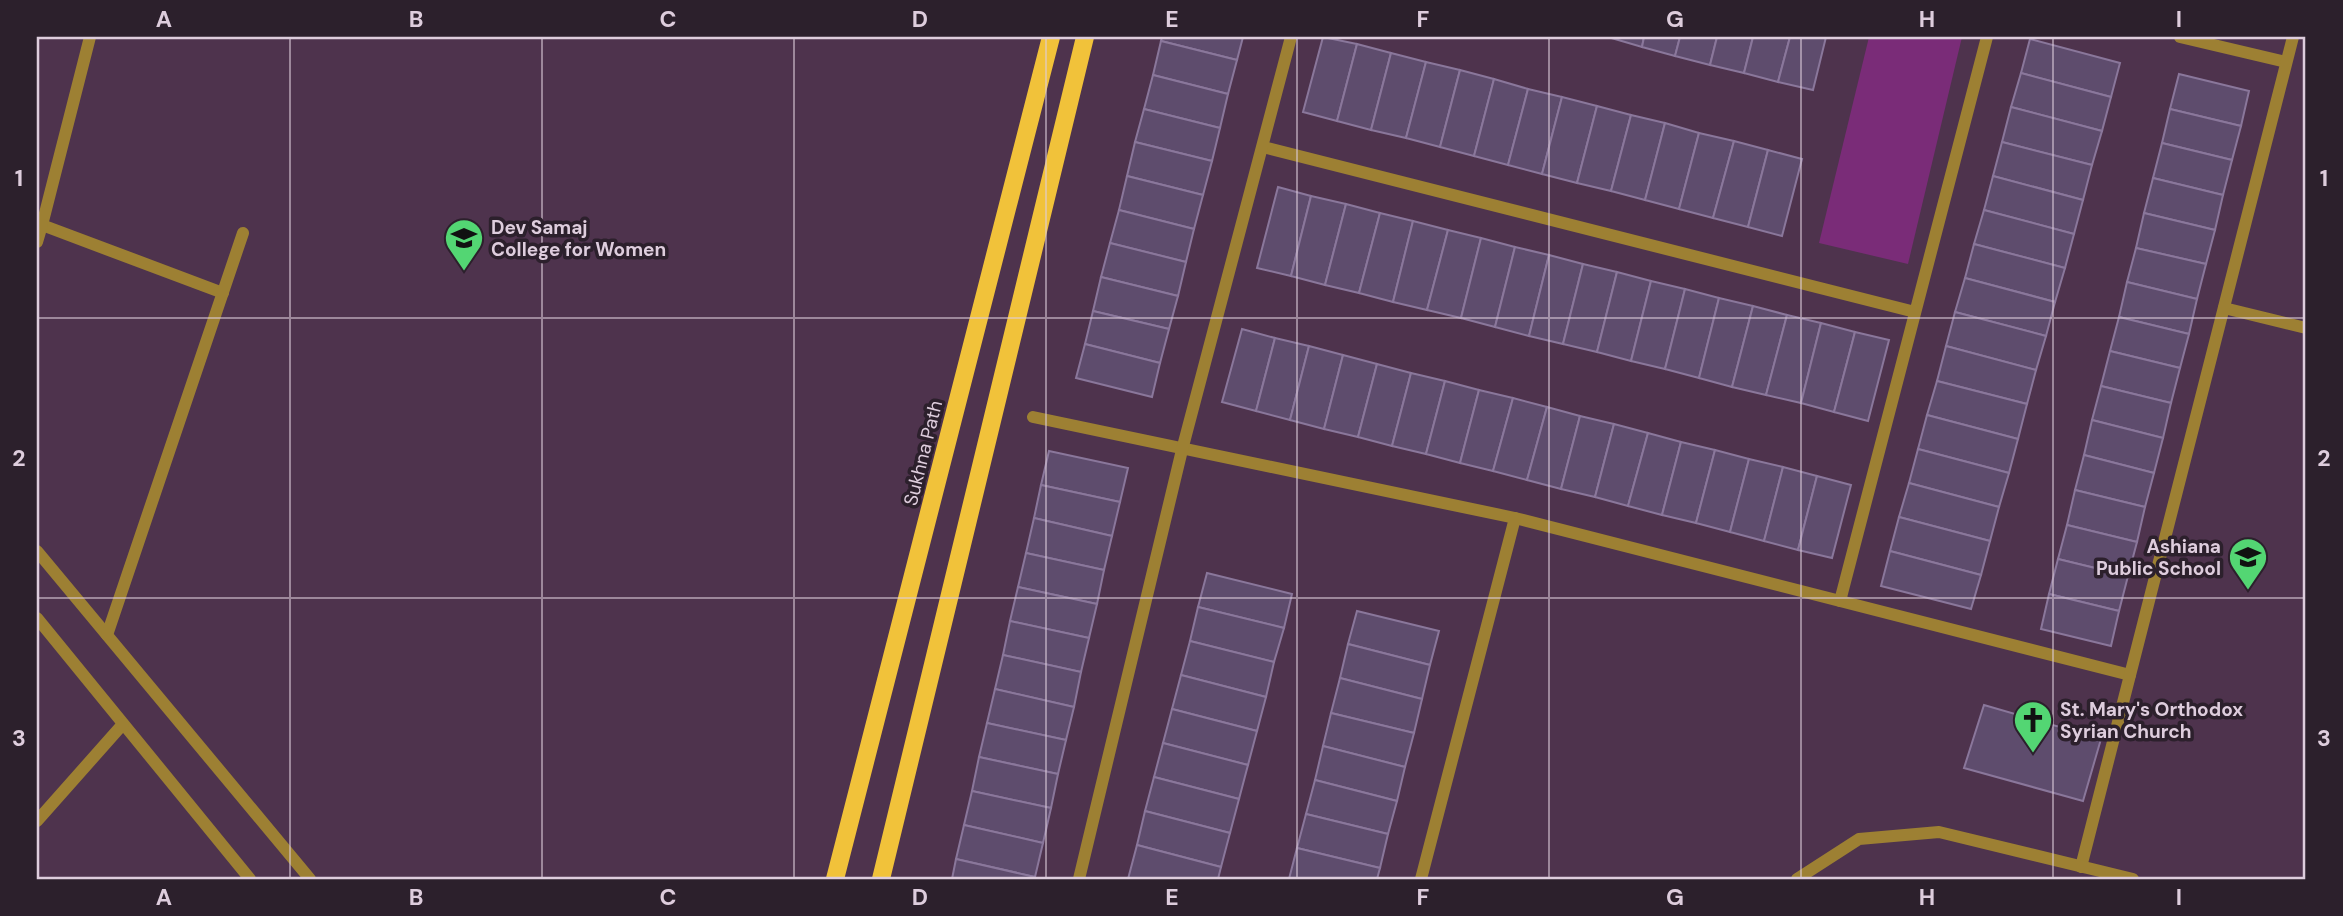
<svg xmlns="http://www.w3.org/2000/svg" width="2343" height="916" font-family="'DM Sans',sans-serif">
	<rect width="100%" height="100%" fill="#4e334d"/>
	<polygon fill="#7a2c78" points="1869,37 1962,37 1908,264 1819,243"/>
	<g fill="#5e4c6d" stroke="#8a779b" stroke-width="2">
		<polygon points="1162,37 1243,37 1237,60 1161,41"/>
		<polygon points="1323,37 1357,44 1337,121 1303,112"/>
		<polygon points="1608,37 1644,37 1642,47"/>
		<polygon points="1644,37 1680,37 1675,56 1642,47"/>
		<polygon points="1680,37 1717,37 1710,65 1675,56"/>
		<polygon points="1717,37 1753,37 1744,73 1710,65"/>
		<polygon points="1753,37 1790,37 1778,82 1744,73"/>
		<polygon points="1790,37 1826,37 1813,90 1778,82"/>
		<polygon points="2030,39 2120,63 2111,97 2021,73"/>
		<polygon points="1161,41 1237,60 1228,94 1153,75"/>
		<polygon points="1357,44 1391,53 1371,130 1337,121"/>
		<polygon points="1391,53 1426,62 1406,138 1371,130"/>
		<polygon points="1426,62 1460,70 1440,147 1406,138"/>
		<polygon points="1460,70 1494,79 1474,156 1440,147"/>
		<polygon points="2021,73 2111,97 2102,131 2011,107"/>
		<polygon points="2179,74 2249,91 2241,126 2170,109"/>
		<polygon points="1153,75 1228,94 1220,128 1144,109"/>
		<polygon points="1494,79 1528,89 1508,165 1474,156"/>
		<polygon points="1528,89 1562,97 1542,174 1508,165"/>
		<polygon points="1562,97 1597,106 1577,183 1542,174"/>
		<polygon points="1597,106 1631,115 1611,191 1577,183"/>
		<polygon points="2011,107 2102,131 2092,165 2002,142"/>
		<polygon points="1144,109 1220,128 1212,161 1135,142"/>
		<polygon points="2170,109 2241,126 2232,160 2162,143"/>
		<polygon points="1631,115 1665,123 1645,200 1611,191"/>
		<polygon points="1665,123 1699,133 1679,209 1645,200"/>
		<polygon points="1699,133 1734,141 1713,218 1679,209"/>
		<polygon points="1734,141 1768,150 1748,227 1713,218"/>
		<polygon points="1135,142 1212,161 1203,195 1127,176"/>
		<polygon points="2002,142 2092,165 2083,200 1993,176"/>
		<polygon points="2162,143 2232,160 2223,195 2153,178"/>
		<polygon points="1768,150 1802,159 1782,236 1748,227"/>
		<polygon points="1127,176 1203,195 1194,229 1119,210"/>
		<polygon points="1993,176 2083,200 2074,234 1984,210"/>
		<polygon points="2153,178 2223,195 2215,230 2144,213"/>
		<polygon points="1278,187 1311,196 1291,276 1257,268"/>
		<polygon points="1311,196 1346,204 1325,285 1291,276"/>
		<polygon points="1346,204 1380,213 1359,293 1325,285"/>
		<polygon points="1119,210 1194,229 1186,262 1110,243"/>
		<polygon points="1984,210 2074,234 2065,268 1974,244"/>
		<polygon points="1380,213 1413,221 1393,302 1359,293"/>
		<polygon points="2144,213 2215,230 2206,264 2136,248"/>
		<polygon points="1413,221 1448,230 1427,310 1393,302"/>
		<polygon points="1448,230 1481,238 1461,318 1427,310"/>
		<polygon points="1481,238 1515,247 1495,327 1461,318"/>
		<polygon points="1110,243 1186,262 1178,296 1101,277"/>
		<polygon points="1974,244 2065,268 2055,302 1965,278"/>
		<polygon points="1515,247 1549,255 1529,336 1495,327"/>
		<polygon points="2136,248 2206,264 2197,299 2127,282"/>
		<polygon points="1549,255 1583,264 1563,344 1529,336"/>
		<polygon points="1583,264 1617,272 1597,352 1563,344"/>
		<polygon points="1617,272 1651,281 1631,361 1597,352"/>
		<polygon points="1101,277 1178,296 1169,329 1093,311"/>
		<polygon points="1965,278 2055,302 2046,336 1955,312"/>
		<polygon points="1651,281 1685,289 1665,369 1631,361"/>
		<polygon points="2127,282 2197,299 2189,334 2119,317"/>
		<polygon points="1685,289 1719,298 1699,378 1665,369"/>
		<polygon points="1719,298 1753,306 1732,387 1699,378"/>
		<polygon points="1753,306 1787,315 1766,395 1732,387"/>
		<polygon points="1093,311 1169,329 1160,363 1085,344"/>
		<polygon points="1955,312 2046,336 2036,370 1946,346"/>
		<polygon points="1787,315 1821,323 1801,403 1766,395"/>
		<polygon points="2119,317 2189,334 2180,368 2110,351"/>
		<polygon points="1821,323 1855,332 1834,412 1801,403"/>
		<polygon points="1242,329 1275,338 1256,411 1222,402"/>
		<polygon points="1855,332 1889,340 1868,421 1834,412"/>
		<polygon points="1275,338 1309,346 1290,420 1256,411"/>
		<polygon points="1085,344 1160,363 1152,397 1076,378"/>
		<polygon points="1309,346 1343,355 1324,429 1290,420"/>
		<polygon points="1946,346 2036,370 2027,404 1937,381"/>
		<polygon points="2110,351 2180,368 2171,403 2101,386"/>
		<polygon points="1343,355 1377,364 1358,437 1324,429"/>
		<polygon points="1377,364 1411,373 1392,446 1358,437"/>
		<polygon points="1411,373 1445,381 1426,454 1392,446"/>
		<polygon points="1445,381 1479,390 1460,463 1426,454"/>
		<polygon points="1937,381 2027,404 2018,439 1927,415"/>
		<polygon points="2101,386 2171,403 2163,438 2092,420"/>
		<polygon points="1479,390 1513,398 1493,471 1460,463"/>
		<polygon points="1513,398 1547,407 1527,480 1493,471"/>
		<polygon points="1547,407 1580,416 1561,489 1527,480"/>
		<polygon points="1927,415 2018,439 2009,473 1918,449"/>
		<polygon points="1580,416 1614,424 1595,497 1561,489"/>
		<polygon points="2092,420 2163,438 2154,473 2084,455"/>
		<polygon points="1614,424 1648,433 1628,506 1595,497"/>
		<polygon points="1648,433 1681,442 1662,515 1628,506"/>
		<polygon points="1681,442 1715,450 1696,523 1662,515"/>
		<polygon points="1918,449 2009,473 1999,507 1909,483"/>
		<polygon points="1715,450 1749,459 1730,532 1696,523"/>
		<polygon points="1049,451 1128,468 1120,502 1041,485"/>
		<polygon points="2084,455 2154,473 2145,507 2075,490"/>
		<polygon points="1749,459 1783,467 1764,541 1730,532"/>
		<polygon points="1783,467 1817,476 1798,550 1764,541"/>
		<polygon points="1817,476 1851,485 1832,558 1798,550"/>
		<polygon points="1909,483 1999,507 1990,541 1899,517"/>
		<polygon points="1041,485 1120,502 1112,536 1034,518"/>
		<polygon points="2075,490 2145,507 2137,542 2067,525"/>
		<polygon points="1899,517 1990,541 1981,575 1890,551"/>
		<polygon points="1034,518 1112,536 1104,570 1026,553"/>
		<polygon points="2067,525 2137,542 2128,576 2058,559"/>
		<polygon points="1890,551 1981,575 1971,609 1881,586"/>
		<polygon points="1026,553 1104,570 1097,604 1018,587"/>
		<polygon points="2058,559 2128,576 2119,611 2049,594"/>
		<polygon points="1207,573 1292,594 1284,628 1198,607"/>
		<polygon points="1018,587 1097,604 1089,638 1010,621"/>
		<polygon points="2049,594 2119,611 2111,646 2041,629"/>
		<polygon points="1198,607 1284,628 1274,662 1190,641"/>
		<polygon points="1357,611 1439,631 1430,665 1348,644"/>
		<polygon points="1010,621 1089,638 1081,672 1003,655"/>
		<polygon points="1190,641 1274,662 1266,697 1181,675"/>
		<polygon points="1348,644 1430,665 1422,699 1340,678"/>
		<polygon points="1003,655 1081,672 1074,707 995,689"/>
		<polygon points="1181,675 1266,697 1257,731 1172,709"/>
		<polygon points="1340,678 1422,699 1414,733 1331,713"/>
		<polygon points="995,689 1074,707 1066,740 987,723"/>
		<polygon points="1984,705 2101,739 2083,801 1964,768"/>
		<polygon points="1172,709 1257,731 1248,765 1163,743"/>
		<polygon points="1331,713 1414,733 1405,767 1323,746"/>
		<polygon points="987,723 1066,740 1058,774 979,757"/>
		<polygon points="1163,743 1248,765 1239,799 1154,777"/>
		<polygon points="1323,746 1405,767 1397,801 1315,780"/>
		<polygon points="979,757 1058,774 1051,808 972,791"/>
		<polygon points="1154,777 1239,799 1230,833 1145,811"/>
		<polygon points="1315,780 1397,801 1388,834 1306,814"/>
		<polygon points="972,791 1051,808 1043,843 964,825"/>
		<polygon points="1145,811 1230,833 1221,867 1137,845"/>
		<polygon points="1306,814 1388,834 1380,868 1297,848"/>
		<polygon points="964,825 1043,843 1035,877 956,859"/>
		<polygon points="1137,845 1221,867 1218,879 1128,879"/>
		<polygon points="1297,848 1380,868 1377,879 1289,879"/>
		<polygon points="956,859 1035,877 1035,879 952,879"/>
	</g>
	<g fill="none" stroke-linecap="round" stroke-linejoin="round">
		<g stroke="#9d8033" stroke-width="12">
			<polyline points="90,37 42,225 223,293"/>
			<polyline points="2180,37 2286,62"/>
			<polyline points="1263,147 1915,312"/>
			<polyline points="37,242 42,225"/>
			<polyline points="2224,308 2306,328"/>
			<polyline points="1033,417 1515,518 2130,675"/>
			<polyline points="37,551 310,879"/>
			<polyline points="1840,601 1987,37"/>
			<polyline points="37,618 250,879"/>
			<polyline points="107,635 243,233"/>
			<polyline points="37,821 123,724"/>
			<polyline points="2081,867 2293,37"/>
			<polyline points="1079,879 1182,450 1291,37"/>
			<polyline points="1421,879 1515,518"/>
			<polyline points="1797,879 1859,839 1939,832 2133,879"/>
		</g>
		<g stroke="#f1c23a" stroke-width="18">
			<polyline points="835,879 1051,37"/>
			<polyline points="881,879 1085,37"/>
		</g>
	</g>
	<path fill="none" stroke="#decddd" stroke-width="2" stroke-opacity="0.55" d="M290,37v842M542,37v842M794,37v842M1046,37v842M1297,37v842M1549,37v842M1801,37v842M2053,37v842M37,318h2269M37,598h2269"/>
	<defs>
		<g id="university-pin" transform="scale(2.0125)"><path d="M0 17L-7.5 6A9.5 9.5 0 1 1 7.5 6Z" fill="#53d673" stroke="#2c202c"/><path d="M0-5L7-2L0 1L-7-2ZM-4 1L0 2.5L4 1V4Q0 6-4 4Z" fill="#111"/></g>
		<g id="school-pin" transform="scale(2.0125)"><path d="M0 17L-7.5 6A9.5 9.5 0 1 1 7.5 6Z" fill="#53d673" stroke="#2c202c"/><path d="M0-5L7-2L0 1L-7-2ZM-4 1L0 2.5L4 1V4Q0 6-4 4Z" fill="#111"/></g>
		<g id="church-pin" transform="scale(2.0125)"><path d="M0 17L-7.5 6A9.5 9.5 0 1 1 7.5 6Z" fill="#53d673" stroke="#2c202c"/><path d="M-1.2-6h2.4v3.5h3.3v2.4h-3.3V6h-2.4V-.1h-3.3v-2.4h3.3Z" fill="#111"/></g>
	</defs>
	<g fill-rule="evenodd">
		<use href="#university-pin" x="464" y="238"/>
		<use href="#school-pin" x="2248" y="557"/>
		<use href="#church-pin" x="2033" y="720"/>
	</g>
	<g text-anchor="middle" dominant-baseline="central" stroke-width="7" stroke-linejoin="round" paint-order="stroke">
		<g font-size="19" font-weight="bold" fill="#decddd" stroke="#2c202c" text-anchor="start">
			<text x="491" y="227">Dev Samaj<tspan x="491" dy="22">College for Women</tspan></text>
			<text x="2221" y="546" text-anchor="end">Ashiana<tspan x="2221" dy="22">Public School</tspan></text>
			<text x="2060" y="709">St. Mary's Orthodox<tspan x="2060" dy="22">Syrian Church</tspan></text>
		</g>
		<g font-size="19" fill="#decddd" stroke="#2c202c">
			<text transform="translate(923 453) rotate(-76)">Sukhna Path</text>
		</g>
	</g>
	<rect width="2343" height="916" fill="none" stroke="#2c202c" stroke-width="77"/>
	<rect x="38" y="38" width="2266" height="840" fill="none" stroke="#decddd" stroke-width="2.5"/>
	<g font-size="23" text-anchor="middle" font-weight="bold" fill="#decddd">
		<text x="164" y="27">A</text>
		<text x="416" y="27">B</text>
		<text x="668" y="27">C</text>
		<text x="920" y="27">D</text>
		<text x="1172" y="27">E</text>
		<text x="1423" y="27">F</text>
		<text x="1675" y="27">G</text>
		<text x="1927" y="27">H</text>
		<text x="2179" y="27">I</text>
		<text x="19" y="186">1</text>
		<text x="2324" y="186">1</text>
		<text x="19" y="466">2</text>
		<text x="2324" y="466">2</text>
		<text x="19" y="746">3</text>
		<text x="2324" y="746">3</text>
		<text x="164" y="905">A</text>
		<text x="416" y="905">B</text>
		<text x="668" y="905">C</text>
		<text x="920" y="905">D</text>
		<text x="1172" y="905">E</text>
		<text x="1423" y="905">F</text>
		<text x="1675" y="905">G</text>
		<text x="1927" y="905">H</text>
		<text x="2179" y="905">I</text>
	</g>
</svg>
